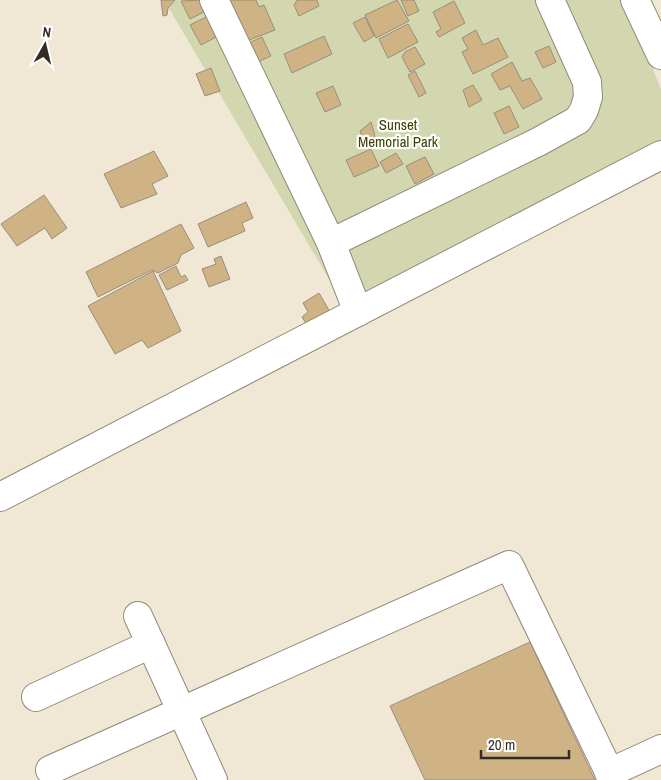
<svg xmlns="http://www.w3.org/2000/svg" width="661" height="780" font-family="'Archivo Narrow',sans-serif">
	<rect width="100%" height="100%" fill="#f1e7d5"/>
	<polygon fill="#d2d7af" points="164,0 625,0 661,89 661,152 345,306"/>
	<g fill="#cfb384" stroke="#988e7e">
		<polygon points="161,0 175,0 168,8 167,15 163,16"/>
		<polygon points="203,0 208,10 190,19 181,1"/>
		<polygon points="222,0 256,0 259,7 264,5 275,30 241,43"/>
		<polygon points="297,0 317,0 319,6 299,16 294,5"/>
		<polygon points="397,0 409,21 376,38 365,15"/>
		<polygon points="401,0 414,0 419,11 408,16"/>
		<polygon points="454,1 465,23 439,37 436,32 441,29 433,12"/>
		<polygon points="210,15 220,35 201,45 190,25"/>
		<polygon points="365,17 374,36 364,42 353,23"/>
		<polygon points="408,24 418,42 388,58 379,39"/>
		<polygon points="476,30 483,45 498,38 508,57 473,74 462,52 468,49 462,38"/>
		<polygon points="324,36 332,54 292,73 284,54"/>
		<polygon points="262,37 271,56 253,64 244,45"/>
		<polygon points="549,46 556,62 543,68 535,52"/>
		<polygon points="415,47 425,64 410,72 402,57 405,52"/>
		<polygon points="512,62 522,81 530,78 542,99 523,109 510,86 500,90 491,74"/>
		<polygon points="211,68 220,91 205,96 196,74"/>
		<polygon points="415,71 426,93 419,97 408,75"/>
		<polygon points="473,85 482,100 469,107 463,90"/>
		<polygon points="333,86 341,105 325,112 316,93"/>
		<polygon points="509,106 519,127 504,134 494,113"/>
		<polygon points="371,122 377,143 364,146 360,131"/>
		<polygon points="371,149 379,166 354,177 346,160"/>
		<polygon points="154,151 168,176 152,184 157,194 121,208 104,174"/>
		<polygon points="396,153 403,164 386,173 380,162"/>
		<polygon points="425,157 434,174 415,184 406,166"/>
		<polygon points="44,195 67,228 52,239 45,228 17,246 1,224"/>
		<polygon points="246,202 253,218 242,223 245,231 208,247 198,224"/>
		<polygon points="181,224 194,248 181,255 178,263 158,273 152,270 98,297 86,272"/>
		<polygon points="221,256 230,279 209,287 202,269 216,264 214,259"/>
		<polygon points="176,266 181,277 185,275 188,280 167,290 159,275"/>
		<polygon points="153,271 181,331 148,348 142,340 115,354 88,306"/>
		<polygon points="319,293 330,312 307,325 302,317 308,312 303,303"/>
		<polygon points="530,642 595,780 425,780 390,706"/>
	</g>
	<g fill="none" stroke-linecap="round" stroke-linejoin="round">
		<g stroke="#938978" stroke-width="30">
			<g id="minor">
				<polyline points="214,0 331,243 358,312"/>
				<polyline points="635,0 661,55"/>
				<polyline points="331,243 538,142 578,120 584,110 588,97 587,82 550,0"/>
				<polyline points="0,497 661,155"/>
				<polyline points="138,616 213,780"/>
				<polyline points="36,697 151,644"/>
				<polyline points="50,770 509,565 613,780"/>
				<polyline points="609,773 661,749"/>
			</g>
		</g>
		<use href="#minor" stroke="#fff" stroke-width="28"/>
	</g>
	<g text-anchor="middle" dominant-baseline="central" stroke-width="4.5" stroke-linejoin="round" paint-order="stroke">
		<g font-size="15" fill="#3d4202" stroke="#fff">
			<text x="398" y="124">Sunset<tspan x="398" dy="17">Memorial Park</tspan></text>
		</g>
	</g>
	<g transform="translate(45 45) rotate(8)" stroke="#ffffff" stroke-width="4" paint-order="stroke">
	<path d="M0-4L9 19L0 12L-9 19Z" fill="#312d26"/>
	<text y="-8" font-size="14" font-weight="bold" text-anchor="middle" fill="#312d26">N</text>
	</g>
	<path d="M481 750v8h88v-8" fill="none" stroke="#312d26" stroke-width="2.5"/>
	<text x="488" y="750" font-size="15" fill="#312d26" stroke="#ffffff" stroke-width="4" paint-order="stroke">20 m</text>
</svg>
